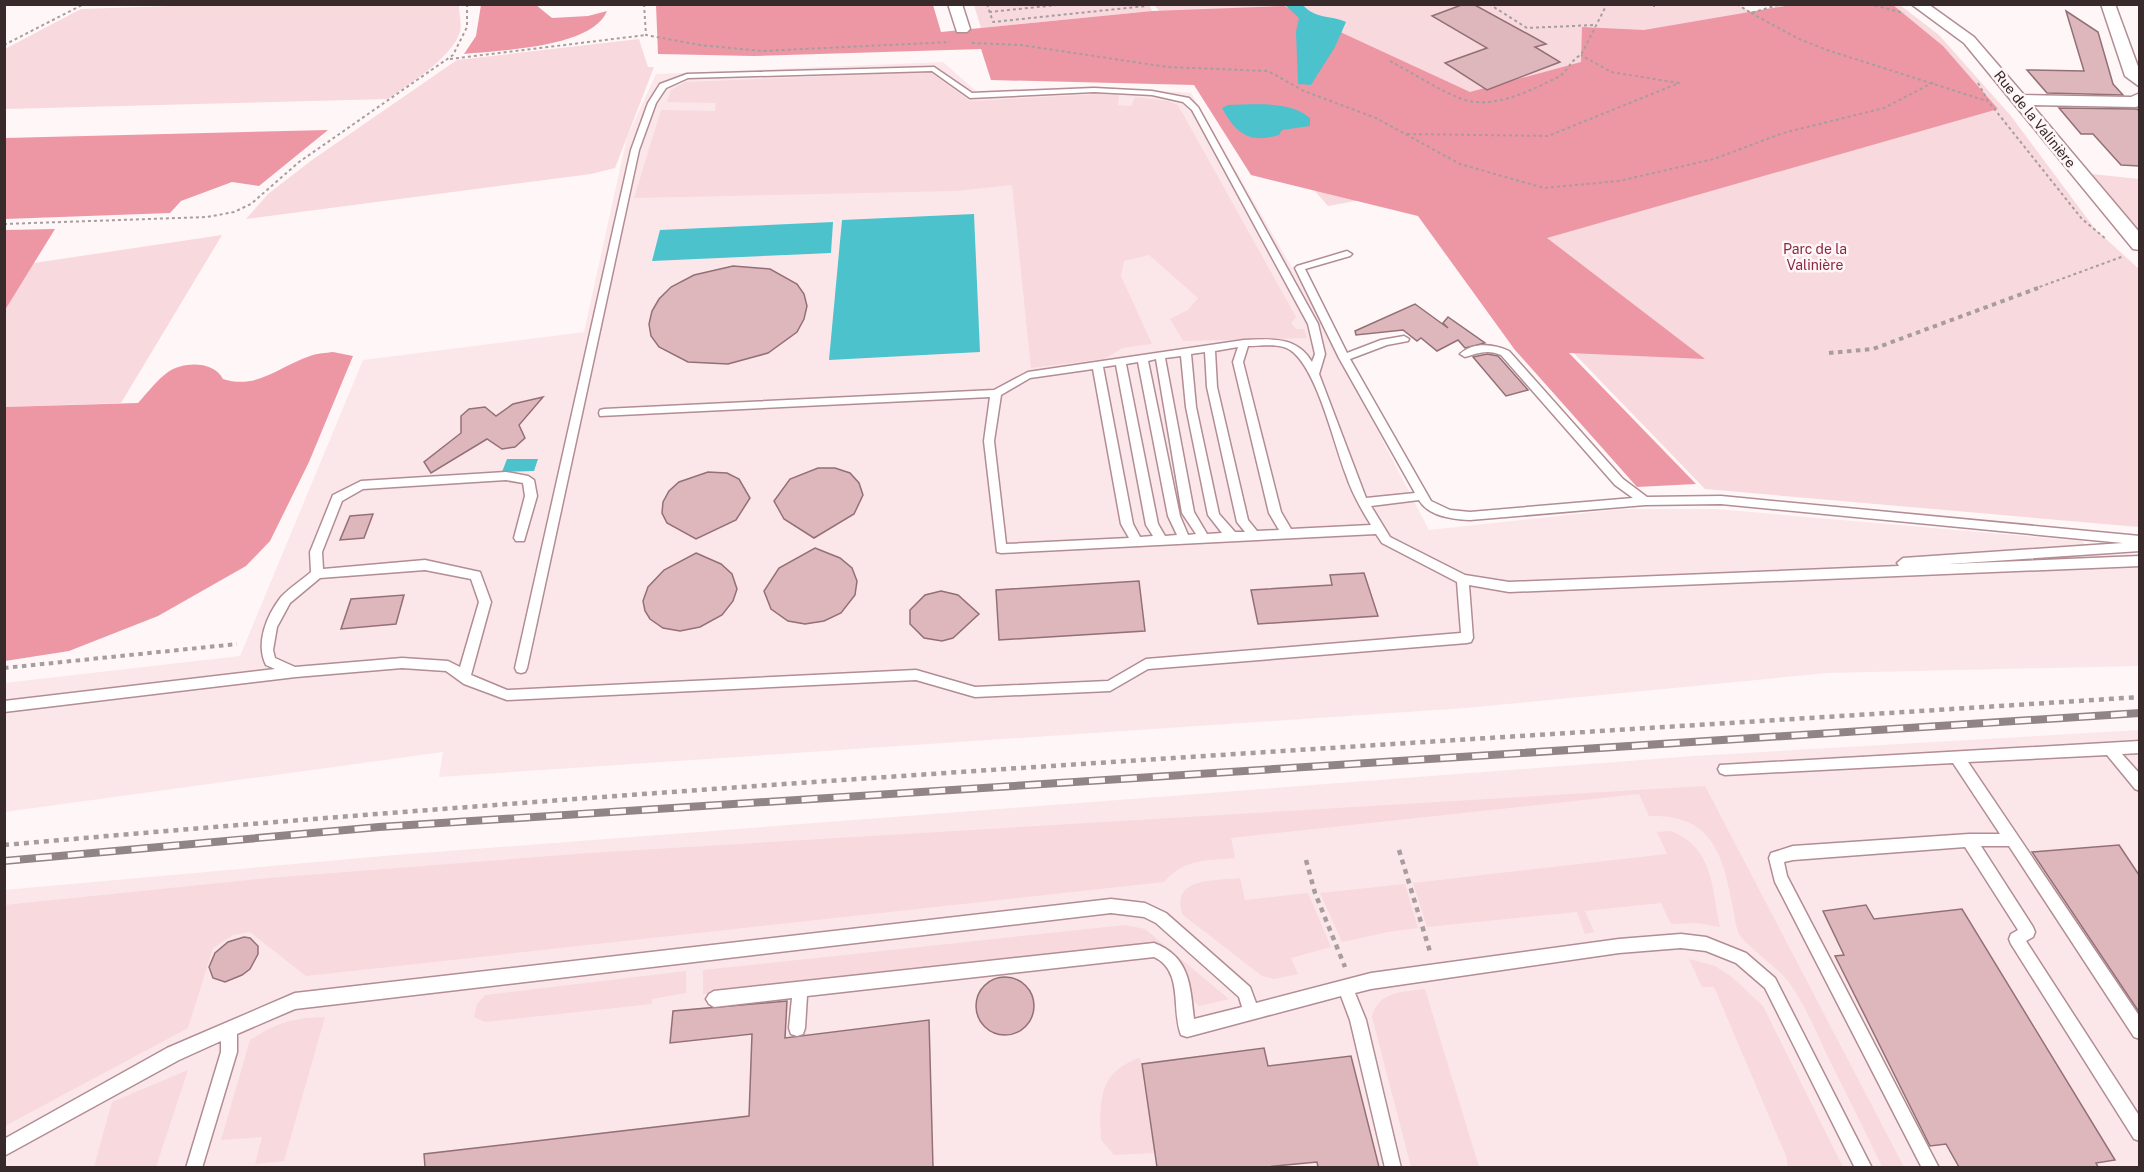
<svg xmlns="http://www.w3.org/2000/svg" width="2144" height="1172" font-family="'Public Sans',sans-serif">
	<rect width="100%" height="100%" fill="#fff6f7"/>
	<g fill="#fbe7ea">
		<polygon points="943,62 976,91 1092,86 1191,93 1302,285 1429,530 1623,509 1716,509 2082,541 2095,555 2139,554 2139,666 1828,673 1466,708 439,777 443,752 5,812 4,683 240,656 363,360 584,332 627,137 656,74"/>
		<polygon points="2139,730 2139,1167 5,1167 4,890 395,855 1694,756"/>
	</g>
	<g fill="#f8d9dd">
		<path d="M228,4l231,1c0,8 3,20 1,27 -9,27 -50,51 -72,67l-383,10v-60l76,-40z"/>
		<polygon points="1149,4 1152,11 981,28 974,5"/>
		<polygon points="1735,4 1752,12 1786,4 1900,5 1939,35 2011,116 2095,229 2139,269 2139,527 1705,489 1416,190 1328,206 1154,5"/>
		<polygon points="639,39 648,67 654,67 615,168 591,174 246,219 268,194 312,160 457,60"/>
		<polygon points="930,72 970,101 1100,94 1119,95 1118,105 1131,106 1135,97 1168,101 1178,105 1296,317 1291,323 1296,329 1304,329 1307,338 1183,341 1170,319 1188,310 1198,298 1149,255 1124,261 1121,276 1152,344 1123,348 1104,359 1031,368 1012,185 955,191 634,198 661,110 715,111 716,103 667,102 671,90 685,82"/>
		<polygon points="2092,174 2139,179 2139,232"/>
		<polygon points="222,235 121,403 5,407 4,310 34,263"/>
		<path d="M1705,786l199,381h-22c-18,-38 -37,-76 -56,-114 -11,-24 -22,-50 -38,-72 -11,-14 -44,-37 -49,-47 -4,-9 -5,-22 -7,-31 -10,-52 -22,-89 -83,-87l-10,-22 -408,44 4,20c-30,3 -50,0 -71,24l-858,94 -56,-44 -17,3 -20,13 -25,80 -183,98v-221l264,-27 320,-25z"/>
		<path d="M1670,831c43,15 42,57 50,96l-24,-4 -25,1 -10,-21 -76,8 9,21 -9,2 -8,-22 -150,15 -14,-44 254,-29 -10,-22z"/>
		<path d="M1240,878l5,22 63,-7 23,54 -40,11 7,16 -24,5 -12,-3 -79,-61c-14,-38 32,-34 57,-37z"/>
		<polygon points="1405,884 1418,928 1388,932 1342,942 1320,893"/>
		<polygon points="1125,925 1145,929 1229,999 1199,1006 1191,999 1181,963 1155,943 703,994 703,970"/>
		<polygon points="1689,959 1715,966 1732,977 1763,1006 1843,1167 1788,1167 1786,1156 1714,987 1702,987"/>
		<polygon points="686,971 686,993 652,999 652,1004 485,1022 474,1017 477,1004 485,995"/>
		<path d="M1425,989l54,178h-68l-39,-150c6,-26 31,-25 53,-28z"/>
		<path d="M325,1017l-41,144 -29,3 7,-27 -41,3 29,-100c29,-18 42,-22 75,-23z"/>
		<path d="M1140,1058l15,95 -41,2 -13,-15c-1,-38 -4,-68 39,-82z"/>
		<polygon points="188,1070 156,1167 94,1167 112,1102"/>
	</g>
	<g fill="#ed97a5">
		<path d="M481,5h55l16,13 36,-2 19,-5c-15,37 -107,39 -143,43l12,-18z"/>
		<polygon points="656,5 933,5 941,32 1152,11 1284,6 1470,92 1581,62 1582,27 1644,30 1791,5 1893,5 1943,46 1998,109 1547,238 1705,359 1569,353 1696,484 1637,487 1515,350 1418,216 1251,175 1194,85 991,80 981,49 754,56 658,54"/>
		<polygon points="328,130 259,186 232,182 181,201 170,213 5,219 5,138"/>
		<polygon points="55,229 5,310 5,230"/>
		<path d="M333,352l20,4 -44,106 -39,79 -24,25 -88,50 -89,35 -64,10v-254l133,-4c9,-10 19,-23 30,-31 16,-11 46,-11 55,7 34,11 57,-13 87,-23 8,-3 16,-3 23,-4z"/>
	</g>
	<g fill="#4cc2cc">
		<path d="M1285,5h18c12,14 27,10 43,17l-11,25 -24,38 -13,-1 -2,-52 3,-14z"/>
		<path d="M1228,105c25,0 62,-5 82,13v8l-28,4 -3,5c-29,9 -43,-1 -57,-27z"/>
		<polygon points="974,214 980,352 829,360 842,220"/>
		<polygon points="833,222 831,253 652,261 660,230"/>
		<polygon points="507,459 538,459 534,471 502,472"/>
	</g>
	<g fill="#deb7bc" stroke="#937075" stroke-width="1.5">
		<polygon points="1464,4 1473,4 1546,44 1535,47 1560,62 1487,90 1445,63 1487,48 1432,16"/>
		<polygon points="2066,11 2098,32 2113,84 2123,95 2047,93 2027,70 2084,71"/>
		<polygon points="2059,108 2137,109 2139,111 2139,166 2121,165 2093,134 2081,134"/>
		<polygon points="733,266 770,269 797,284 804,294 807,306 804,319 797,332 768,353 728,364 688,362 659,347 651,336 649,324 652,311 659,299 671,287 694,275"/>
		<polygon points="1415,304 1448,328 1443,323 1448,317 1485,343 1465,348 1458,340 1437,351 1421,338 1417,341 1403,330 1356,335 1355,331"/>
		<polygon points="1487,354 1498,356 1528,390 1506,396 1473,357"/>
		<polygon points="543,397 519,425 525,438 515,447 502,449 487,439 431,473 424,462 461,433 461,416 469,409 485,407 496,416 513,404"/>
		<polygon points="818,468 835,468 850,473 859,483 863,495 854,514 814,538 784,519 774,501 790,479"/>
		<polygon points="708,472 727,473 739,479 750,498 736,520 696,539 667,523 662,513 663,502 669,491 679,482"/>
		<polygon points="373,514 364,538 340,540 350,516"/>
		<polygon points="815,548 840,558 852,568 857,581 855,595 841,613 824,621 805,624 788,621 771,609 764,591 779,568"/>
		<polygon points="696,553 721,564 732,574 737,589 733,601 722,615 700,627 680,631 663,628 650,619 645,611 643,601 648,587 664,570"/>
		<polygon points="1364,573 1378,616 1258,624 1251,590 1332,585 1330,575"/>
		<polygon points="1139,581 1145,631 999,640 996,590"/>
		<polygon points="941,591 958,595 979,614 953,638 942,641 924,638 910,624 910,610 925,595"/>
		<polygon points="404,595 396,624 341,629 351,599"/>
		<polygon points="2119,845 2139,875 2139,1012 2032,852"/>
		<polygon points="1866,905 1874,919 1962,909 2115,1160 2096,1163 2098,1167 1959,1167 1946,1144 1930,1146 1835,956 1844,955 1823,911"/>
		<polygon points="244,937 250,938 258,946 258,954 250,969 242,975 225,982 213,978 209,967 215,953 228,942"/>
		<circle cx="1005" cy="1006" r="29"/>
		<polygon points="787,1001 785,1038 929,1020 933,1167 425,1167 424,1154 749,1116 752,1034 670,1043 673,1011"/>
		<polygon points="1264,1048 1268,1066 1351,1056 1379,1167 1318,1167 1317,1162 1266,1167 1157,1167 1142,1064"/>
	</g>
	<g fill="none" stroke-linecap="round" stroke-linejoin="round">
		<g stroke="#b28d93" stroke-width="3">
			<g id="service">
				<path d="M934,67l38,26 122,-5 58,3 37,7 9,9 120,217 7,30 -6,20 47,124 49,-5 -76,-135 -44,-90 2,-2 50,-15 5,3 -2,2 -45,13 42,84 34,-13 23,-4 5,3 -1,2 -21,4 -37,14 81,142 19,9 20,2 163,-14 -18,-13 -114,-130c-13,-6 -23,-2 -36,2l-5,-3c13,-12 33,-10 49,-3l114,128 24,18 74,-1 419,40v15l-191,13 191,-8v10l-631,26 -40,-7 4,53 -2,4 -4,1 -319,26 -38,22 -135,6 -59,-17 -409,20 -43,-16 -18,-13 -44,-3 -106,9 -292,35v-11l271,-32 -9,-4c-11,-22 1,-50 15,-68 8,-9 21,-17 30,-25l-1,-20 23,-57 28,-14 145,-9 22,4 6,4 3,16 -13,45h-8l-2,-3 11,-42 -2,-13 -17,-3 -143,9 -21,12 -20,51 1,17 102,-9 55,12 11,30 -20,73 36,15 409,-20 59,17 133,-6 38,-22 315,-26 -4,-51 -75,-39 -6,-9 -375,19 -4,-1 -13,-111 6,-44 -390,19 -1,-3 1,-3 4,-1 390,-19 34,-18 216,-32c27,-1 53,-4 68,22l3,-8 -7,-30 -116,-214 -9,-8 -31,-7 -58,-3 -124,6 -38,-27 -244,7 -22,10 -10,15 -17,47 -112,518 -2,4 -4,1 -4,-1 -2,-4 116,-518 17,-47 12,-19 27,-10zM1248,346c14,0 33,-4 45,6 25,21 41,92 53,123 6,18 15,34 25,50l-80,4 -10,-17 -38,-150zM1238,347l-5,15 36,151 10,17 -22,1 -9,-11 -31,-133 -2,-36zM1205,352l2,35 30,135 8,10h-10l-16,-18 -23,-107 -5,-53zM1181,356l5,51 22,108 14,18 -15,1 -13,-22 -29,-154zM1156,359l26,154 14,21 -8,1 -8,-19 -32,-155zM1138,362l30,154 9,19 -12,1 -7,-12 -32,-160zM1116,365l30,160 7,11 -13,1 -7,-13 -30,-157zM1093,369l28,155 8,14 -123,6 -12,-103 7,-46 29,-17zM1419,500c10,17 34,19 51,20l175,-15 76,-1 402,39 -220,15 -6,5 2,3 -390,16 -44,-7 -75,-38 -19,-31zM425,570l46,9 8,23 -19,65 -12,-6 -46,-3 -107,9 -20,-9 -2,-8 4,-23 13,-24 30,-25z"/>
				<polygon points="2140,741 2140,753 2122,754 2140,774 2140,791 2135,789 2107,755 1968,762 2140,1017 2140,1039 2134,1037 2009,846 1981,846 2033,927 2035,932 2033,937 2026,941 2140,1117 2140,1141 2134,1139 2011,944 2009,939 2011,934 2018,930 1965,847 1793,860 1784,862 1787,876 1939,1168 1922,1168 1775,882 1769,858 1771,853 1793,846 1969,834 2000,834 1953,763 1725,775 1720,773 1718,769 1720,765"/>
				<path d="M1111,899l34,4 21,10 84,74 6,16 115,-30 248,-34 62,-5 25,3 40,16 29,25 97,190h-17l-90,-180 -29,-25 -30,-12 -25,-3 -62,5 -248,36 -16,4 11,27 35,148h-16l-35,-148 -9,-24 -154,41 -6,-2c-10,-25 3,-64 -27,-78l-347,39 -2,32 -2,6 -6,2 -6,-2 -2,-6 3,-30 -78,9 -5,-3 -3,-5 3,-5 5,-3 440,-48c36,14 36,42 40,76l48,-12 -3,-10 -83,-74 -12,-6 -33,-4 -816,96 -58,25v18l-35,116h-16l35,-116v-11l-42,19 -175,96v-17l163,-91 128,-55z"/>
			</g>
		</g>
		<g stroke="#b28d93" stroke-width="3">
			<g id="minor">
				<polygon points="948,4 962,4 970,29 967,32 957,32"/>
				<polygon points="1911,4 1928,4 1974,37 2024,95 2131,97 2140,93 2140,106 2135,107 2032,105 2140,233 2140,250 2133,249 1964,43"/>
				<polygon points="2101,4 2115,4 2140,72 2140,87 2125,76"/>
			</g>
		</g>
		<g stroke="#a89d9e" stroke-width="2" stroke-dasharray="3 3" stroke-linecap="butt">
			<polyline points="644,4 646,35 700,45 762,51 950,42"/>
			<polyline points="987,4 993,22 1146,6 1145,4"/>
			<polyline points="1489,4 1527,28 1595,25"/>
			<polyline points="1654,4 1654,8"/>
			<polyline points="1737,4 1751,13 1781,4"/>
			<polyline points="1869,4 1904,13"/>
			<polyline points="989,12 1067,4"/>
			<polyline points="1751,13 1797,38 1827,50 1987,101"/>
			<polyline points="972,43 1021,45 1167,67 1268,71 1304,91 1376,118 1460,164 1544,188 1619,181 1714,159 1783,133 1884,108 1936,81"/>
			<polyline points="4,45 84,4"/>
			<polyline points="450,59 646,35"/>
			<path d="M1390,61c23,12 51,31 75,39 30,9 67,-10 93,-23 10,-5 12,-17 23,-22l26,-51"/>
			<polyline points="1978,83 1988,101 2082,219 2106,239"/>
			<polyline points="1407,134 1548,136 1679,83 1611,72 1581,55"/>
			<polyline points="4,224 207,217 234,212 251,204 299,162 453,55 467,27 467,4"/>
			<polyline points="2034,289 2124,256"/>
		</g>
		<g stroke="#a89d9e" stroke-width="4" stroke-dasharray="4.5 4.5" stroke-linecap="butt">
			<polyline points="1829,353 1873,349 2038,288"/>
			<polyline points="4,668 237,644"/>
		</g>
		<g stroke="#a89d9e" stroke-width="4.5" stroke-dasharray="5 5" stroke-linecap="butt">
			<path d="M4,845c711,-63 1424,-102 2136,-148"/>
			<polyline points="1399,850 1431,955"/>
			<polyline points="1306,860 1315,893 1345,967"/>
		</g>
		<use href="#service" fill="#fff" fill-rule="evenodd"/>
		<use href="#minor" fill="#fff" fill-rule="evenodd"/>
		<g stroke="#918486" stroke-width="8">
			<polyline id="rail" points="4,861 379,827 2140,713"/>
		</g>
		<use href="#rail" stroke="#fff6f7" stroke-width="5" stroke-dasharray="16" stroke-linecap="butt"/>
	</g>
	<g text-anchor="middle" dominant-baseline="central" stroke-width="5" stroke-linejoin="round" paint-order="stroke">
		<g font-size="14" fill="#38292b" stroke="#fff6f7">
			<text transform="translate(2035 119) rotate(51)">Rue de la Valinière</text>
		</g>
		<g font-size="14" fill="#8a2741" stroke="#fff6f7">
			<text x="1815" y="249">Parc de la<tspan x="1815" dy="16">Valinière</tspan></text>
		</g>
	</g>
	<rect width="2144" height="1172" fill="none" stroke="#38292b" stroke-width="12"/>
</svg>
